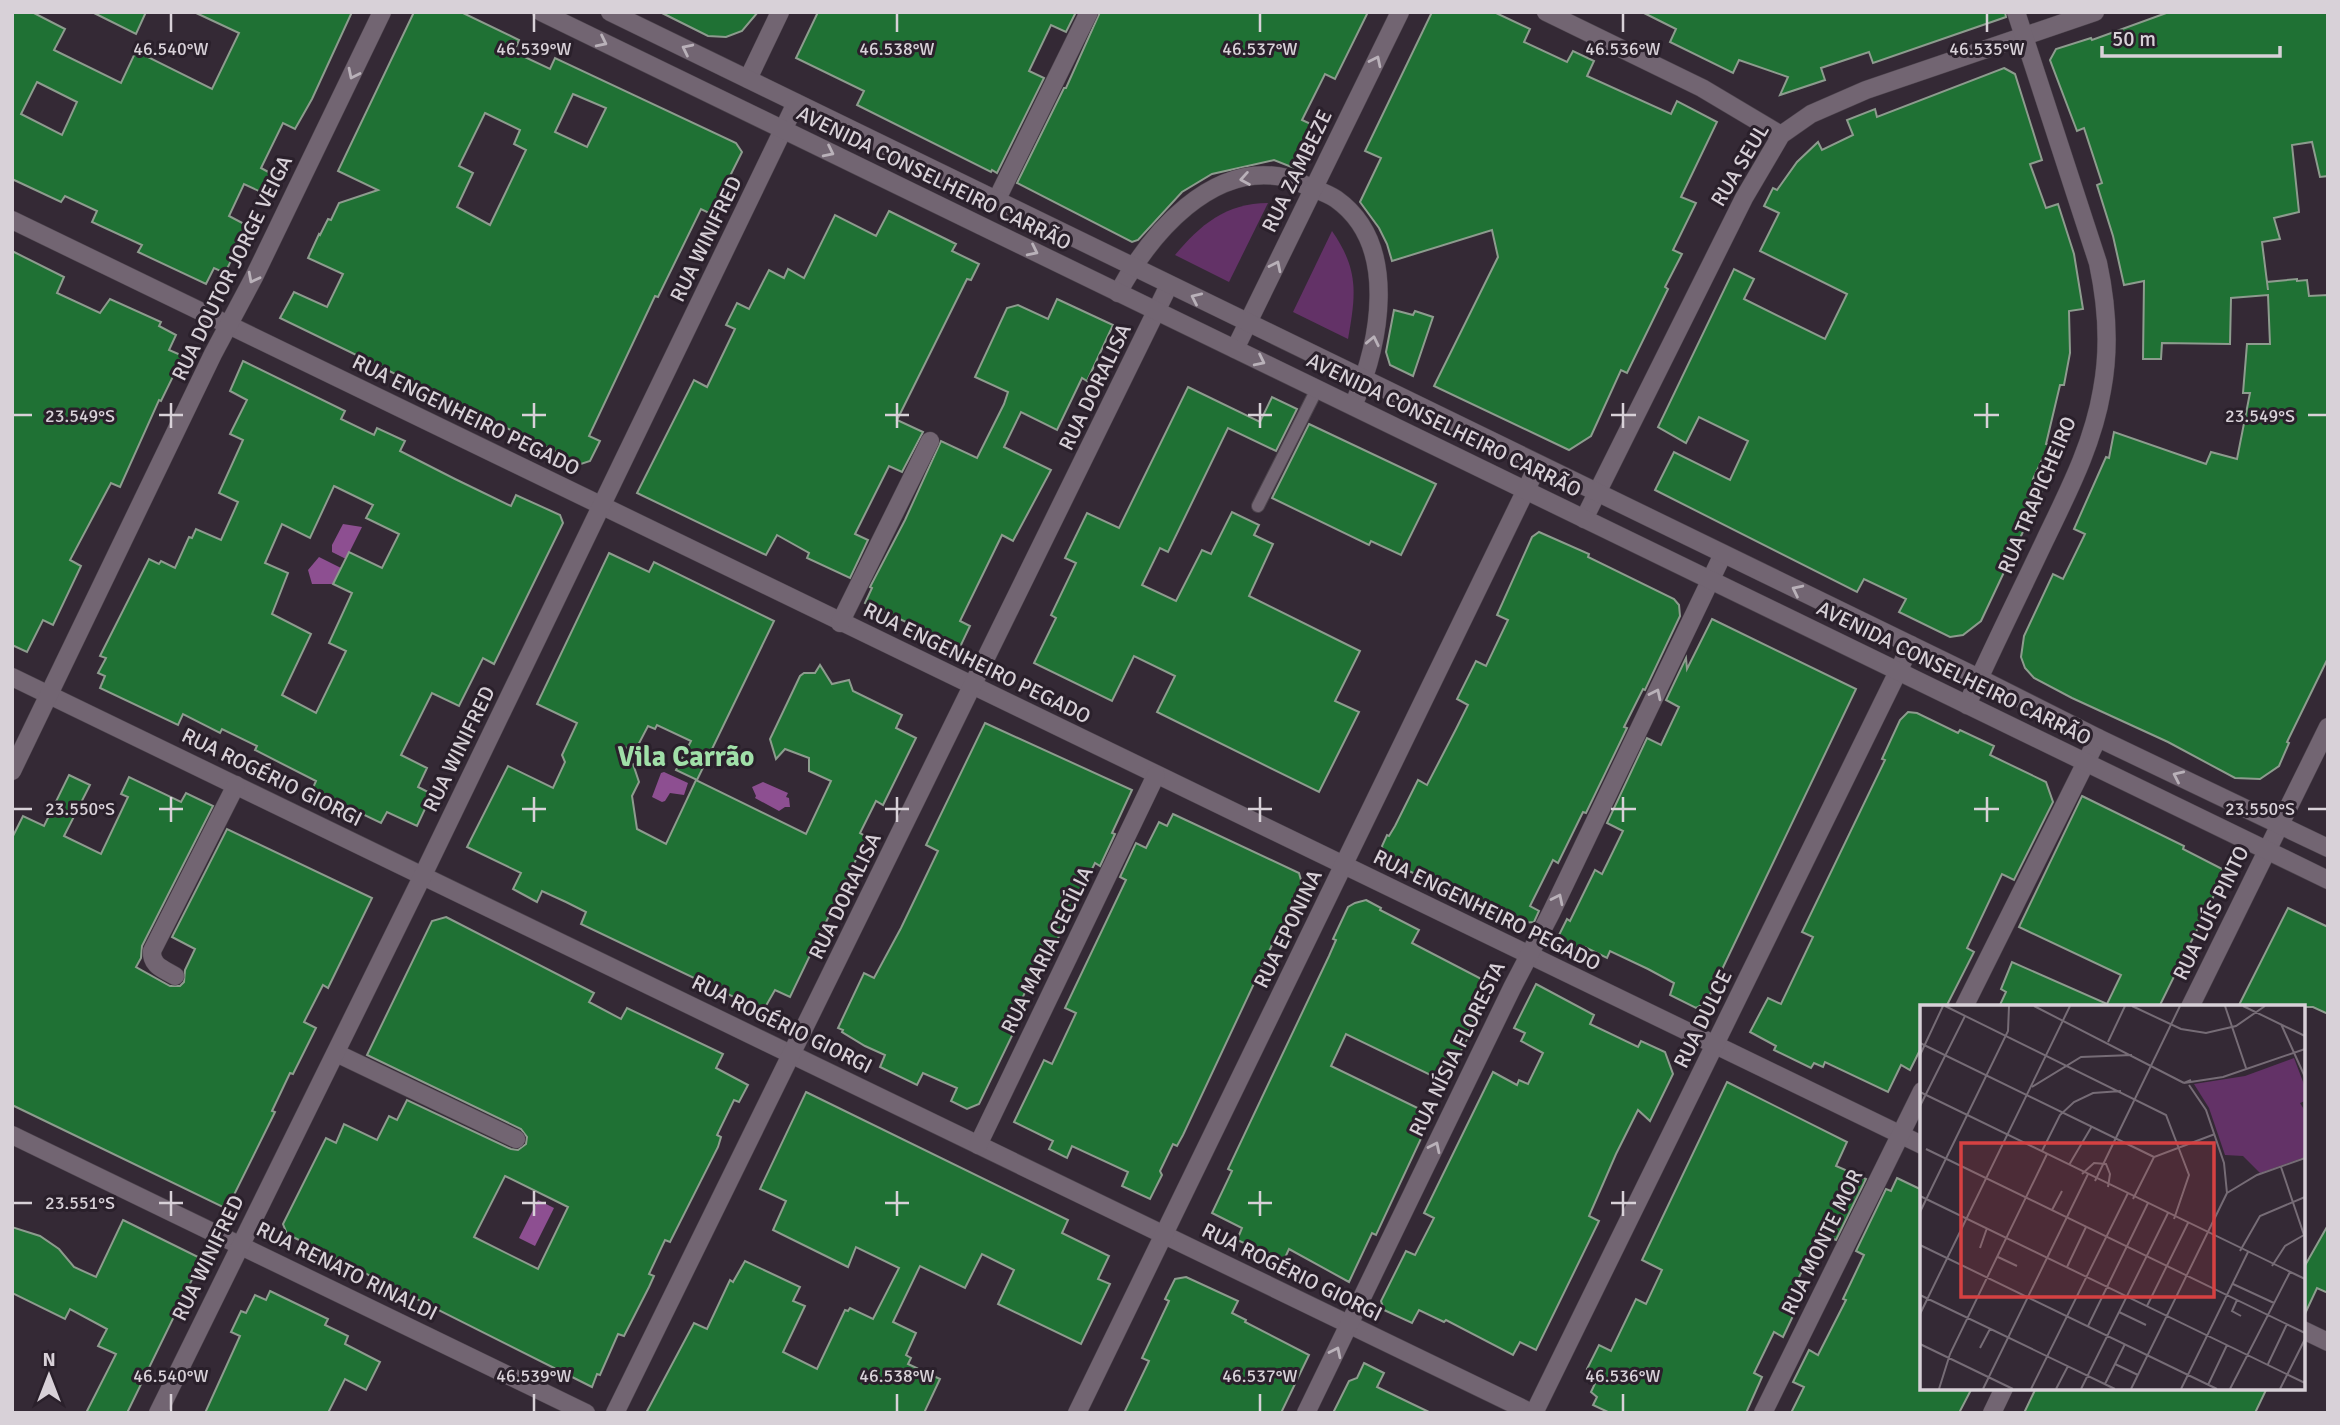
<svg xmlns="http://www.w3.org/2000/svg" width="2340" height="1425" font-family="Signika,sans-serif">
	<rect width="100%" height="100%" fill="#342935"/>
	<g fill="#633267">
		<path d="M1268,203l-39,79 -54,-27c25,-30 51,-52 93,-52z"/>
		<path d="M1332,231c27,39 24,63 16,108l-55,-27z"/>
	</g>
	<g fill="#8d4f91">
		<polygon points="343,524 362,527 346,559 332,552 332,545"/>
		<polygon points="319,557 341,568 333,584 312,584 308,570"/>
		<polygon points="664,772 688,783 684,795 670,793 665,801 662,802 652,797 661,773"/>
		<polygon points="763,782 788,793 786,797 789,798 790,807 785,807 779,811 755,798 756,796 752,787"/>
		<polygon points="538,1200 554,1208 535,1246 519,1238"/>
	</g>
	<g fill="#1f7134" stroke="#8d9c8e" stroke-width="2" fill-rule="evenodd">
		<path d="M12,12h20l33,17 -11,21 67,33 15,-32 76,38 27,-56 -45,-21h158l-40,87 -17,30 -12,-6 -22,45 11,6 -9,19 -19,-9 -15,32 19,10 -23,47 -11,-5 -8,16 -68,-32 4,-7 -50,-23 5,-11 -32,-15 -4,6 -49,-23zM37,82l40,20 -15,33 -41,-21z"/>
		<polygon points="92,12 146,12 136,34"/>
		<path d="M414,12h47l58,28 -5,12 36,17 5,-11 181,85 6,9 -31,62 -10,-5 -43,88 -3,-1 -66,140 11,5 -10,20 -9,3 -301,-146 14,-26 33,15 16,-33 -35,-16 11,-24 1,1 8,-16 3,1 8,-17 39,-13 -40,-19zM573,94l33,14 -19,39 -32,-15zM485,113l35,17 -6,14 12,6 -36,75 -33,-18 16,-34 -14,-7z"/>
		<polygon points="660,12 758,12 742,31 726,37 708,36"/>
		<polygon points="818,12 1076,12 1066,32 1051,25 1029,71 1044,78 997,173 992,170 991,172 857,105 864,91 796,58"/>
		<polygon points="1100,12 1368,12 1335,79 1325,74 1302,120 1313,125 1294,168 1274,160 1212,174 1182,192 1138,240 1132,242 1017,183 1064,88 1066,88"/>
		<polygon points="1432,12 1494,12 1530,29 1524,42 1567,62 1573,51 1594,61 1587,76 1671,114 1677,101 1717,122 1681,197 1696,203 1673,250 1682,254 1665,287 1668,289 1627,373 1621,370 1591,436 1569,450 1434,386 1498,257 1492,230 1392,261 1387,244 1379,228 1360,202 1381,158 1365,151"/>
		<polygon points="1642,12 2005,12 2006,17 1873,63 1869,52 1821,68 1825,80 1780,95 1788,77 1739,60 1733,73 1670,42 1676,29"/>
		<polygon points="2169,12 2328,12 2328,176 2320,177 2312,142 2292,145 2299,212 2274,218 2280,239 2262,242 2268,290 2267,282 2297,279 2297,281 2307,280 2309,296 2328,295 2328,658 2287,742 2289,743 2279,766 2260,779 2235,778 2168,742 2072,698 2034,678 2025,668 2021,657 2024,636 2053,574 2063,579 2085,534 2074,529 2106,457 2109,458 2114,432 2206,464 2211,452 2237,459 2250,393 2243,393 2247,344 2270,344 2268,295 2231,298 2230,344 2162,343 2161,359 2143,359 2144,281 2124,285 2113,236 2097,185 2102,183 2084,128 2077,131 2050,60 2056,49 2091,38 2092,40"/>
		<polygon points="2004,68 2015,74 2042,160 2030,164 2046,208 2058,204 2074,254 2083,309 2069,311 2070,353 2064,385 2060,385 2046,444 2049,445 2033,479 2045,485 1981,621 1963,635 1950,637 1899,612 1906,599 1864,579 1857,592 1655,490 1674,452 1730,480 1748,441 1699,417 1686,443 1658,427 1734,269 1754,279 1744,299 1825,339 1847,294 1760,251 1779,213 1764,206 1773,188 1777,190 1797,162 1818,142 1822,150 1853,135 1847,120 1875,109 1877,117"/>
		<polygon points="889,211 956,244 952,251 979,264 971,280 967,279 897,420 923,432 902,472 889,466 855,534 868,540 850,578 807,558 809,553 777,535 766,555 637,493 694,380 707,387 735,329 726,325 737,303 749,309 769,270 784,278 788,269 804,278 835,215 876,236"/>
		<polygon points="12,251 64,277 57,293 100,313 110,299 161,322 159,326 176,335 169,350 183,356 161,401 159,400 120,487 111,483 70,560 81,566 53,625 43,620 27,652 12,645"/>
		<polygon points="1057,299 1113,325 1087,381 1082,378 1057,430 1021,412 1004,447 1051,470 1013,541 1002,535 960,621 970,626 960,647 865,603 872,588 870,587 905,520 941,441 977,458 1004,404 1008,392 975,377 1007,308 1018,305 1048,319"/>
		<polygon points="1394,310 1413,315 1415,311 1433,317 1413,376 1390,365 1386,352"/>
		<path d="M243,361l102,50 -4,8 33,16 3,-7 28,13 -5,10 55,28 56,27 5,-11 44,20 3,8 -69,141 -11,-6 -24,48 -27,-13 -31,62 26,13 -9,19 14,7 -15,32 -30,-14 -6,11 -69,-33 4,-9 -61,-31 2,-4 -35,-17 -2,4 -37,-19 -5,11 -78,-37 5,-12 -7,-3 8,-15 -6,-2 49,-97 10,5 2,-3 14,7 14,-31 3,1 4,-9 25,11 17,-38 -19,-9 24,-53 -13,-6 17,-34 -17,-9zM334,486l39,19 -7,13 33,16 -17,34 -33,-16 -16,32 19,9 -23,50 17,8 -30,62 -34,-18 29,-61 -39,-20 16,-41 -23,-10 17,-39 28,14z"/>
		<polygon points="1188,387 1260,422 1272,397 1297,409 1276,451 1228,428 1168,552 1160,548 1142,585 1176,601 1202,550 1211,554 1232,512 1259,525 1254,535 1273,544 1249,596 1360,651 1335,701 1359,712 1319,792 1157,712 1175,676 1134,656 1112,701 1034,663 1056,618 1051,615 1076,563 1065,558 1087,513 1119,528"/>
		<polygon points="1309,424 1436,484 1401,555 1371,541 1369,545 1272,498"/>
		<polygon points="1539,532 1589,554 1588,557 1674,599 1679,605 1680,616 1645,690 1643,689 1624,727 1627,728 1586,813 1583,812 1558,863 1553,860 1530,906 1539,911 1534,922 1522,923 1385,860 1382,846 1387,835 1389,836 1395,826 1418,780 1427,785 1456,729 1468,705 1457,699 1476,661 1486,666 1508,620 1497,615 1532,537"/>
		<polygon points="609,553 649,572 654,562 774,621 697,780 676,770 691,741 657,725 655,729 648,726 635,751 627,748 631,760 630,763 633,764 639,782 632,796 637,829 666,844 696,780 806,834 831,781 809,771 809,758 785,749 776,759 770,739 800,676 804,673 815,673 820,665 832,684 849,680 853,691 902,715 896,728 916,738 883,805 876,801 860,833 867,837 790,997 775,990 763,1011 581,924 586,912 566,902 542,891 537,902 513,889 521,873 467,847 508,766 553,788 565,762 562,755 577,723 537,704"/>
		<polygon points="1712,619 1856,689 1706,1003 1696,1008 1670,995 1674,983 1648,969 1610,951 1607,958 1585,947 1583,951 1557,939 1567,919 1570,921 1595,870 1602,874 1623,831 1607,823 1647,738 1661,745 1679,707 1666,700 1686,658 1687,669"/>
		<polygon points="1908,712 1917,713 1958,733 1960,730 1994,746 1990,755 2046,782 2053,802 2014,880 2002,874 1967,948 1974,952 1946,1007 1922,1007 1922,1046 1910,1070 1901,1065 1888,1092 1825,1062 1823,1067 1814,1063 1811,1068 1774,1050 1776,1046 1750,1032 1768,998 1781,1004 1813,937 1802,932 1885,760 1882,759 1900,720"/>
		<polygon points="985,723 1132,790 1112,833 1115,834 1100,866 1095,863 1045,965 1039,962 1015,1014 1021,1017 979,1104 967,1109 951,1101 957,1088 923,1073 917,1085 880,1067 885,1055 865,1046 842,1032 843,1030 838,1028 864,973 874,978 901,928 938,851 926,845"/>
		<polygon points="69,775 90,785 64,836 101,854 128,797 121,794 129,777 181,802 186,793 213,806 142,946 141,958 136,967 170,986 180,986 184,982 185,970 195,949 172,937 227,829 372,898 328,988 323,985 304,1022 316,1028 293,1074 290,1073 272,1111 275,1112 227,1209 12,1105 12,838 23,816 44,826"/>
		<polygon points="2082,796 2184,846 2183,849 2226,871 2159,1007 1999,1007 2006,992 2001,989 2012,962 2107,1004 2121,975 2019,927"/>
		<polygon points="1173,814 1299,873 1303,887 1283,929 1280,928 1183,1135 1177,1146 1173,1144 1160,1171 1162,1175 1150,1199 1122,1186 1128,1172 1072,1146 1067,1158 1049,1149 1053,1141 1014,1122 1044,1060 1052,1064 1076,1013 1065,1008 1126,880 1120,877 1136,843 1146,848 1159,822 1167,826"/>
		<polygon points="1366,900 1381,908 1380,910 1419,930 1412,943 1491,984 1467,1035 1469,1035 1454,1065 1457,1066 1447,1083 1346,1034 1331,1066 1432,1115 1376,1235 1372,1233 1349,1282 1289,1249 1284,1260 1237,1240 1242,1228 1212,1213 1232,1171 1228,1169 1329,956 1336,940 1333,939 1348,907 1355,903"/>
		<polygon points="2288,908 2328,927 2328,1014 2313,1007 2238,1007"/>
		<path d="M446,917l148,76 -5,9 32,17 6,-11 96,46 -7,14 32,17 -9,17 -5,-2 -17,35 4,2 -3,10 -48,95 -5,-2 -16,34 5,2 -5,11 -25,49 -6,-2 -18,41 -3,-1 -5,13 -305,-153 -4,-10 43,-86 10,5 8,-19 33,16 12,-24 8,4 10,-20 104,49 7,1 8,-6 1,-7 -6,-8 -154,-74 65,-134zM505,1176l63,31 -30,62 -64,-32z"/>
		<polygon points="1536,984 1594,1015 1590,1024 1638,1047 1641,1041 1665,1052 1673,1074 1650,1121 1638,1110 1616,1154 1589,1216 1599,1221 1536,1350 1520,1342 1513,1355 1446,1320 1444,1322 1419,1310 1412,1323 1384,1310 1381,1301 1406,1251 1415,1255 1434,1218 1424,1213 1493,1072 1517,1085 1519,1080 1528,1084 1543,1053 1521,1041 1525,1033 1514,1028"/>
		<polygon points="1727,1082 1847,1142 1836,1166 1866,1179 1836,1240 1831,1238 1825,1249 1815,1244 1790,1296 1800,1301 1783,1337 1774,1332 1754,1373 1762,1377 1746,1413 1610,1413 1593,1405 1597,1397 1591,1392 1599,1375 1587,1369 1599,1345 1611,1351 1636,1299 1646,1304 1662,1270 1642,1260"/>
		<polygon points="806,1092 1068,1220 1062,1233 1109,1256 1098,1279 1110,1284 1081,1344 998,1304 1014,1270 982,1254 965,1288 920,1266 893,1322 916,1333 906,1355 911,1358 908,1364 940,1379 924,1413 646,1413 694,1323 707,1329 730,1280 733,1282 745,1261 800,1287 793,1301 805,1306 783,1352 817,1369 845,1310 848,1311 850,1308 873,1319 899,1268 856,1247 848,1267 773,1230 786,1201 760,1189"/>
		<polygon points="1897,1178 1922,1190 1922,1388 1972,1388 1959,1413 1791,1413 1804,1387 1793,1382 1809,1350 1818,1355 1846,1300 1843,1299 1864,1255 1856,1251 1886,1189 1891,1191"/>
		<polygon points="123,1220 202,1259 127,1413 86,1413 116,1354 98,1346 107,1329 70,1309 65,1319 12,1293 12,1227 40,1236 59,1249 74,1267 96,1277"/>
		<polygon points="2328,1225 2328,1293 2317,1288 2303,1318 2303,1269"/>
		<polygon points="1186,1277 1238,1301 1232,1313 1246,1320 1245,1322 1309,1355 1281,1413 1124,1413 1149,1361 1142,1358 1169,1301 1165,1299 1175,1279"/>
		<polygon points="270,1291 328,1319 325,1325 348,1336 345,1344 380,1362 366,1390 345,1379 328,1413 205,1413 240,1336 231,1332 241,1311 246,1313 255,1295 266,1300"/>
		<polygon points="1364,1363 1384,1373 1377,1387 1431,1413 1333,1413 1349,1381 1357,1378"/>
		<polygon points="2036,1388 2267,1388 2255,1413 2024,1413"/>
	</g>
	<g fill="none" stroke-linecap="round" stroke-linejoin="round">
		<g stroke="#4d444d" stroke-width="14">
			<polyline id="lane" points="1258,506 1317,389"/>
		</g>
		<g stroke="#4d444d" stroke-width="19">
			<g id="street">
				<polyline points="1546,12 1702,88 1781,135"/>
				<polyline points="748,79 780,12"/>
				<polyline points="996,201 1089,12"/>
				<polyline points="12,220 1922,1145"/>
				<path d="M1118,293c32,-59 94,-133 169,-115 8,2 17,7 25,10 8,3 17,6 24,11 65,46 43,147 17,207"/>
				<polyline points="1235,349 1400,12"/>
				<polyline points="1584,519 1744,198 1781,135 1811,114 1866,90 2095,12"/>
				<polyline points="840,623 930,441"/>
				<polyline points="12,677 1532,1413"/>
				<path d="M1967,705c25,-56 52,-110 78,-165 23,-48 48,-96 57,-150 8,-42 5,-85 -4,-127l-82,-251"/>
				<polyline points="12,771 213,354 254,277 382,12"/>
				<path d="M175,976c-11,-7 -24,-10 -23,-25l84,-166"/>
				<polyline points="1964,1007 2098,738"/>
				<polyline points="2190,1007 2328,727"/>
				<polyline points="336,1053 516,1139"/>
				<polyline points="12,1135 586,1413"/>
				<polyline points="978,1145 1156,775"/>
				<polyline points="2303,1330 2328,1342"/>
				<polyline points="158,1413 423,875 796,103"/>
				<polyline points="615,1413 1169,285"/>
				<polyline points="1077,1413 1538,465"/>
				<polyline points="1306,1413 1512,988 1551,913 1723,554"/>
				<polyline points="1534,1413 1911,645"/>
				<polyline points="1763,1413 1922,1091"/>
				<polyline points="1992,1413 2004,1388"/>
			</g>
		</g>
		<g stroke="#4d444d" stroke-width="19">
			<g id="secondary">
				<polyline points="541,12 2328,880"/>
				<polyline points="610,12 1979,678 2098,738 2328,848"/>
			</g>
		</g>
		<use href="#lane" stroke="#726572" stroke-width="12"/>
		<use href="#street" stroke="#726572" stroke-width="18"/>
		<use href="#secondary" stroke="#726572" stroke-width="18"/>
	</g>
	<defs><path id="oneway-chevron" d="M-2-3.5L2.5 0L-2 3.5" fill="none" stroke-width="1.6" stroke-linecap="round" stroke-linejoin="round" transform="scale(1.75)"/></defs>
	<g stroke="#b9b1b9">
		<use href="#oneway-chevron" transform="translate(602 42) rotate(26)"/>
		<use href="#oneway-chevron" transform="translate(687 49) rotate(-154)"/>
		<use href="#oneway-chevron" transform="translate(1376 61) rotate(-64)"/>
		<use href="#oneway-chevron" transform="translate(353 74) rotate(116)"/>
		<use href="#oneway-chevron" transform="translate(829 152) rotate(26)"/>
		<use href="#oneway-chevron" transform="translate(1245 179) rotate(170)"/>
		<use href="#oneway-chevron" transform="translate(1033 251) rotate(26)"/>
		<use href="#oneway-chevron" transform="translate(1276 266) rotate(-64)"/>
		<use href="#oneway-chevron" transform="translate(253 278) rotate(117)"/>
		<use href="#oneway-chevron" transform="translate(1196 298) rotate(-155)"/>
		<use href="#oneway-chevron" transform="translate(1373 341) rotate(-78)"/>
		<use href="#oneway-chevron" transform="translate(1260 361) rotate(26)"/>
		<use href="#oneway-chevron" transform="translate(1797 590) rotate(-154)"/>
		<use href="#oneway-chevron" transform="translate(1656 694) rotate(-64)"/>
		<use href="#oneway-chevron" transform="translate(2178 776) rotate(-155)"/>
		<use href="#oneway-chevron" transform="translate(1558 899) rotate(-64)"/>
		<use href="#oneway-chevron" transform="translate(1435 1147) rotate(-64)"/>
		<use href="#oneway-chevron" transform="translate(1336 1352) rotate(-64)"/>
	</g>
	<path fill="none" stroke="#d8d1d8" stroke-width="2.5" d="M171,14v18M534,14v18M897,14v18M1260,14v18M1623,14v18M1987,14v18M171,403v25M534,403v25M897,403v25M1260,403v25M1623,403v25M1987,403v25M14,415h18M159,415h24M522,415h24M885,415h24M1248,415h24M1611,415h25M1974,415h25M2308,415h18M171,797v25M534,797v25M897,797v25M1260,797v25M1623,797v25M1987,797v25M14,809h18M159,809h24M522,809h24M885,809h24M1248,809h24M1611,809h25M1974,809h25M2308,809h18M171,1191v25M534,1191v25M897,1191v25M1260,1191v25M1623,1191v25M14,1203h18M159,1203h24M522,1203h24M885,1203h24M1248,1203h24M1611,1203h25M171,1394v17M534,1394v17M897,1394v17M1260,1394v17M1623,1394v17"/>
	<g text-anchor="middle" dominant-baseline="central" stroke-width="6" stroke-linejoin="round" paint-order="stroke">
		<g font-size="21" fill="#d8d1d8" stroke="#2a202b">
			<text transform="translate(1740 165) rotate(-59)">RUA SEUL</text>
			<text transform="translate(1297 171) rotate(-64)">RUA ZAMBEZE</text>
			<text transform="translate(934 178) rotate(26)">AVENIDA CONSELHEIRO CARRÃO</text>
			<text transform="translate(706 239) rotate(-64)">RUA WINIFRED</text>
			<text transform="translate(232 268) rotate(-64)">RUA DOUTOR JORGE VEIGA</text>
			<text transform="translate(1095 387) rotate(-64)">RUA DORALISA</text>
			<text transform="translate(466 415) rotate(26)">RUA ENGENHEIRO PEGADO</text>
			<text transform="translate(1444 425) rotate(26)">AVENIDA CONSELHEIRO CARRÃO</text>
			<text transform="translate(2037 495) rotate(-67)">RUA TRAPICHEIRO</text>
			<text transform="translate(977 663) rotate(26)">RUA ENGENHEIRO PEGADO</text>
			<text transform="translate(1954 673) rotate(26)">AVENIDA CONSELHEIRO CARRÃO</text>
			<text transform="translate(459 749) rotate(-64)">RUA WINIFRED</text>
			<text transform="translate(272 777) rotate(26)">RUA ROGÉRIO GIORGI</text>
			<text transform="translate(845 896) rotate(-64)">RUA DORALISA</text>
			<text transform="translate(1487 910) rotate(26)">RUA ENGENHEIRO PEGADO</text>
			<text transform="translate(2211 913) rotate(-64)">RUA LUÍS PINTO</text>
			<text transform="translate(1288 929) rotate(-64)">RUA EPONINA</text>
			<text transform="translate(1047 950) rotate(-64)">RUA MARIA CECÍLIA</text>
			<text transform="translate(1703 1019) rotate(-64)">RUA DULCE</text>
			<text transform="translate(782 1024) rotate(26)">RUA ROGÉRIO GIORGI</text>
			<text transform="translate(1457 1049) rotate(-64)">RUA NÍSIA FLORESTA</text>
			<text transform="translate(1822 1242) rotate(-64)">RUA MONTE MOR</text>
			<text transform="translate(208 1258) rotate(-64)">RUA WINIFRED</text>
			<text transform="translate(347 1271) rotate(26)">RUA RENATO RINALDI</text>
			<text transform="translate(1292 1272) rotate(26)">RUA ROGÉRIO GIORGI</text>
		</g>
		<g font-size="28" font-weight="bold" fill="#a0dfa8" stroke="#2a202b">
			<text x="686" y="757">Vila Carrão</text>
		</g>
	</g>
	<g transform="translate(1920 1005)">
		<rect width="385" height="385" fill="#342935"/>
		<path d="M374,53l11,29v14l-5,2 5,8v46l-45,16 -17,-17 -18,-1 -16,-47 -15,-24 51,-8z" fill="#633267"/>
		<path fill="none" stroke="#766c76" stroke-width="2" d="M25,1l221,109 23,60 -15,44M114,1l150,77M212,1l49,23 25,4 30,-7 29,-20M305,1l21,62M323,1l62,30M361,19l24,53M188,37l17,-36M0,38l234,114M0,50l23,-49M271,75l-7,3 39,-6 82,-28M269,80l17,25 18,53 3,30M112,82l49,-30 51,-2M0,87l385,187M0,101l45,-90M6,144l379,184M122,146l18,-36 14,-13 19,-9 28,-2M149,160l23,-39M361,162l23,68M162,169l12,-11 12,1 4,10 -2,13M175,176l85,-175M307,188l30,-18 48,-17M0,191l385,187M213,194l21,-42 61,-23M132,205l10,-19M0,207l88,-181 1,-25M0,240l297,144M60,243l7,-20M320,246l20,-35 45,-19M78,252l19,9M352,261l13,-20 19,-11M147,262l19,-40M313,279l41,19M0,290l195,94M317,295l-5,11 9,5M227,301l41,-83M199,307l27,13M0,309l150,-308M168,321l60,-123M0,339l93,45M60,343l10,-19M195,359l23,11M348,359l19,-40M185,379l20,-40M288,380l19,-40M19,384l11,-35 97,-200M63,384l105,-215M111,384l97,-196M136,384l12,-23M161,384l87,-176M211,384l96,-196M261,384l67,-137M310,384l60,-117M360,384l25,-50"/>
		<path fill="#d64142" fill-opacity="0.15" stroke="#d64142" stroke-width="3.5" d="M41,138h253v154h-253z"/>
		<rect width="385" height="385" fill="none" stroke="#d8d1d8" stroke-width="3.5"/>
	</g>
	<g font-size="18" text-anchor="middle" fill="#d8d1d8" stroke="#2a202b" stroke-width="6" stroke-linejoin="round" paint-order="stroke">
		<text x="171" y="55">46.540°W</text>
		<text x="534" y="55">46.539°W</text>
		<text x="897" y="55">46.538°W</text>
		<text x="1260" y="55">46.537°W</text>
		<text x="1623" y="55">46.536°W</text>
		<text x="1987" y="55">46.535°W</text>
		<text x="80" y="422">23.549°S</text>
		<text x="2260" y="422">23.549°S</text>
		<text x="80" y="815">23.550°S</text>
		<text x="2260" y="815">23.550°S</text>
		<text x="80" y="1209">23.551°S</text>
		<text x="171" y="1382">46.540°W</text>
		<text x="534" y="1382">46.539°W</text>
		<text x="897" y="1382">46.538°W</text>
		<text x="1260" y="1382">46.537°W</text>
		<text x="1623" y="1382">46.536°W</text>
	</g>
	<rect width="2340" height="1425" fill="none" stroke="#d8d1d8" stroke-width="28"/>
	<g transform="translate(49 1376)" stroke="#2a202b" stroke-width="5" paint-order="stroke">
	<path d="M0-5L12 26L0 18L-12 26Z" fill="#d8d1d8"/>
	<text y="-10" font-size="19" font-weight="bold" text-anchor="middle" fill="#d8d1d8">N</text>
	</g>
	<path d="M2102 46v10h178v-10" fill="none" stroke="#d8d1d8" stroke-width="3.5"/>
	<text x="2112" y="46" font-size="21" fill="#d8d1d8" stroke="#2a202b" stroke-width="5" paint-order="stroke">50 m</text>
</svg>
